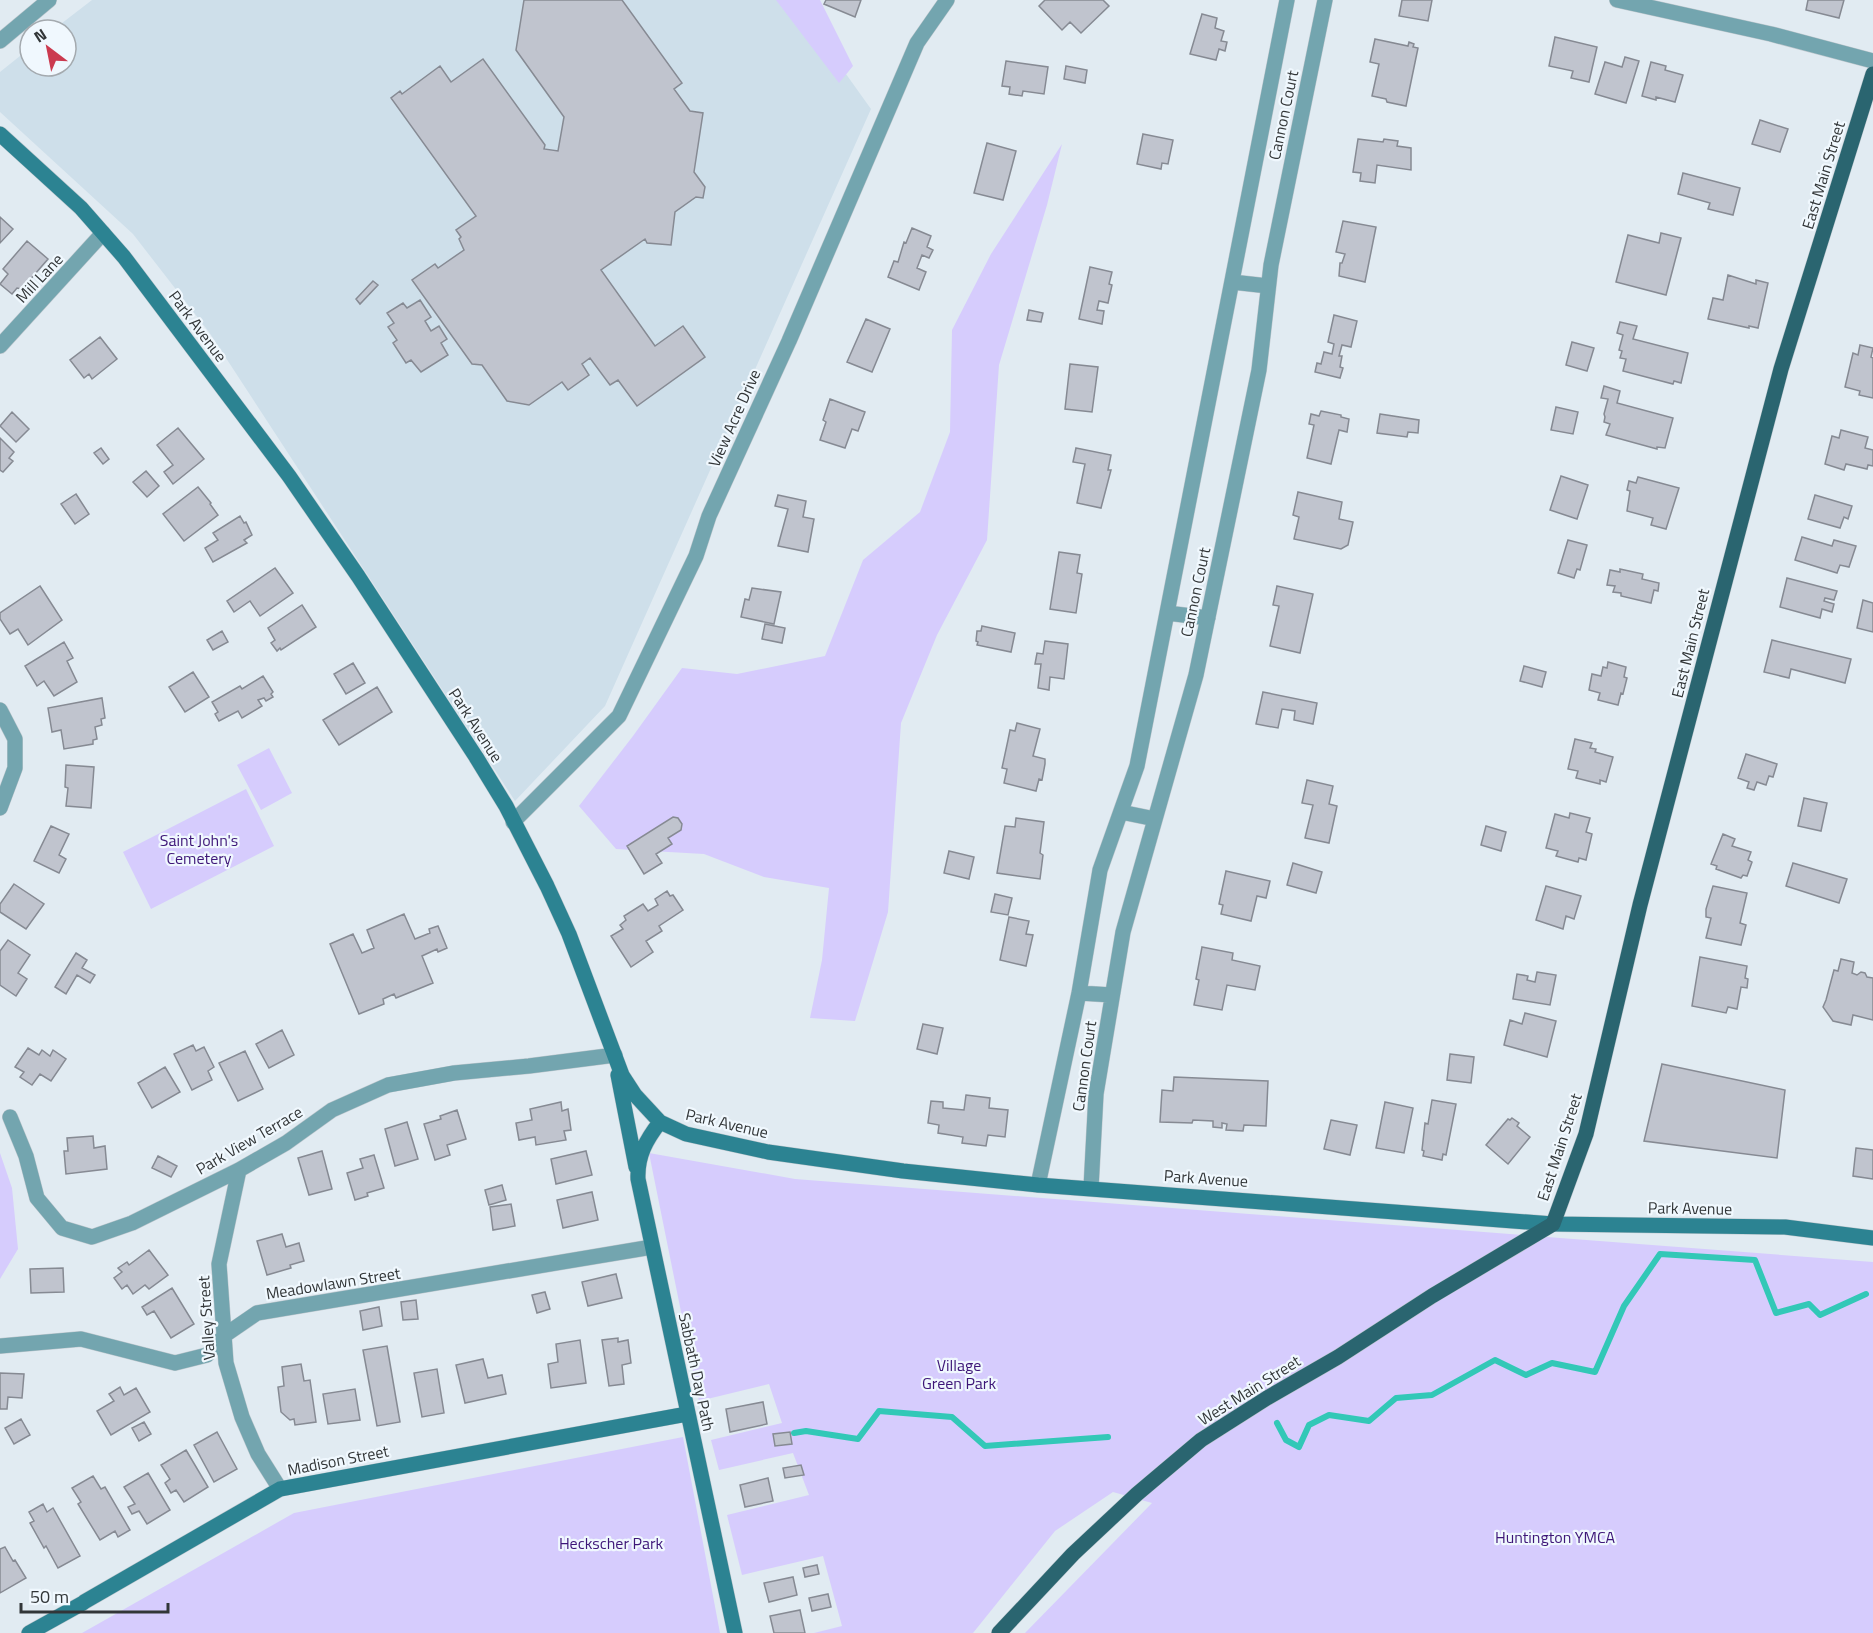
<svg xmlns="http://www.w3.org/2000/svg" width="1873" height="1633" font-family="'Titillium Web',sans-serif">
<rect width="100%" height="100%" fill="#e1ebf2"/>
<path fill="#cedfea" d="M92,0H793L871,109L605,706L515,801L209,332L133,234L0,112V72L30,48V66H66V30H53Z"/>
<path fill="#d6ccfd" d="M776,0H820L853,66L839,83Z
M1062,144L1047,205L999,365L987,540L937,635L901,723L888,912L855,1021L810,1018L822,960L829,888L764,877L704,854L616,849L579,806L633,736L682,668L737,674L825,656L863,560L920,512L950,432L952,330L991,254Z
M269,748L292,793L261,810L237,765Z
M246,789L274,846L151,909L123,852Z
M0,1153L12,1188L18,1249L0,1279Z
M649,1153L795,1179L1873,1262V1633H1025L1152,1503L1113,1492L1055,1531L973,1633H814L842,1626L823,1556L742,1575L727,1515L809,1495L793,1453L719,1470L711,1440L782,1423L769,1384L699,1401Z
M683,1437L720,1633H82L294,1513Z"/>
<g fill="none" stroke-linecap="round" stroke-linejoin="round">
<path stroke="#32c8b7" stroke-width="6" d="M1277,1423L1286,1440L1299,1447L1309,1425L1329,1415L1369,1421L1396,1398L1432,1395L1495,1360L1526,1375L1552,1363L1595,1372L1624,1306L1660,1254L1755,1260L1776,1313L1809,1304L1820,1315L1866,1294
M794,1433L806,1431L858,1439L879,1411L952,1417L985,1446L1108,1437"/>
</g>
<path fill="#c0c4ce" stroke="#868a93" stroke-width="1.5" d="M524,0H622L682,83L674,89L690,111L703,113L694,172L705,187L703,198L696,197L675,212L671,245L647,243L645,239L601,270L655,346L683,326L705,357L637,406L618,380L610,385L590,358L582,364L589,375L568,390L562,382L529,405L507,401L482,365L472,364L412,280L435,264L438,268L464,250L459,239L461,237L456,230L476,216L391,98L400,91L402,94L440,66L451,82L483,59L545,145L544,149L558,151L564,117L516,50Z
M826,0H861L855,17L824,4Z
M1045,0H1103L1109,6L1081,33L1070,22L1062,30L1039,6Z
M1402,0H1432L1428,21L1399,16Z
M1808,0H1844L1839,18L1806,10Z
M1202,14L1217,18L1215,28L1224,31L1221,41L1227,42L1225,51L1219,49L1216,60L1190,54Z
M1555,37L1597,47L1589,82L1571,78L1573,71L1549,66Z
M1375,39L1408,46L1409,42L1414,44L1413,47L1418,48L1406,106L1387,102L1386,99L1372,96L1379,64L1370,62Z
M1625,57L1639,61L1626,103L1595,94L1605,62L1622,67Z
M1006,61L1048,67L1044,94L1023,91L1022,96L1009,94L1010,87L1002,86Z
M1651,62L1666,66L1665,70L1683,75L1675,102L1656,97V100L1642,96Z
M1066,66L1087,70L1085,83L1064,79Z
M1760,120L1788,129L1780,152L1752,144Z
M1143,134L1173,140L1168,164L1162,163L1161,169L1137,164Z
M1358,139L1383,142L1384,139L1398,141L1397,146L1411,148V170L1377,165L1375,183L1360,181L1361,173L1353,172Z
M987,143L1016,151L1003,200L974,193Z
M1683,173L1740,188L1733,215L1708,209L1710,203L1678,194Z
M0,217L13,229L0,243Z
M1343,221L1376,227L1365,282L1339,276L1340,263H1342L1345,254L1336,252Z
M912,228L931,236L927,247L933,250L929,258L922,255L917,268L926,272L919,290L888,277L894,261L898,262L904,242L906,243Z
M1661,233L1681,238L1666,295L1616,282L1628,235L1659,243Z
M27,241L48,259L22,289L17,288L12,294L0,284L8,274L3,269Z
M1090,267L1112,272L1109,284L1112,285L1108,303L1099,301L1097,310L1104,311L1102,324L1079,319Z
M1728,275L1756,284V280L1768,283L1758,328L1749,326V328L1708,319L1713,298L1723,300Z
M373,281L378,285L360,304L356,299Z
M420,300L431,317L425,321L431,331L439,326L447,339L441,343L448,355L421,372L411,360L406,363L393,343L397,340L388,327L394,323L387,313L403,303L407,308Z
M1029,310L1043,313L1041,322L1027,320Z
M1334,315L1357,321L1351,347L1342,345L1339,356H1342L1340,367L1343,368L1340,378L1315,372L1317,363L1321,364L1324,352L1332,354L1334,344L1328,342Z
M866,319L890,329L872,372L847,362Z
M1620,322L1637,326L1633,339L1688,353L1681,383L1674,381L1673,384L1623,371L1626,359L1620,358L1622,351L1619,350L1623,335L1617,333Z
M100,337L117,359L92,379L89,374L84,378L70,360Z
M1572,342L1594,348L1587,371L1566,365Z
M1860,345L1873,348L1871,357L1873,358V398L1859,395L1860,391L1845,387L1853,353L1858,355Z
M1070,364L1098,367L1092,412L1065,409Z
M1604,386L1620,391L1617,403L1673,418L1665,448L1657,447V449L1606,435L1610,424L1604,422L1605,417L1604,414L1608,399L1601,398Z
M830,399L865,412L858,431L852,429L845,448L820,440L826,422L823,420Z
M1556,407L1578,412L1573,434L1551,430Z
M1321,411L1341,415V417L1349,419L1347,432L1339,430L1331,464L1307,458L1314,425L1309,424L1311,414L1319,416Z
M12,412L29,429L16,442L0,426Z
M1380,414L1419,420L1418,433L1408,432L1407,437L1377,433Z
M178,428L204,459L173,484L164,472L173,465L157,445Z
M1841,430L1868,437L1865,448L1873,450V466L1868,465L1867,469L1846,464L1844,470L1825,464L1832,436L1839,438Z
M0,438L14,452L9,458L13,461L3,472L0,470Z
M101,448L109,459L103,464L94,453Z
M1076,448L1111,455L1108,470H1111L1101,508L1077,503L1085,464L1073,462Z
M146,471L159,486L147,497L133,482Z
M1561,476L1588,485L1577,519L1550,510Z
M1638,477L1679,488L1666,529L1651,525L1653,518L1627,511L1630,491L1627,490L1629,481L1636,483Z
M198,487L211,503L210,504L218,515L184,541L163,514Z
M1298,492L1342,502L1339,519L1353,522L1348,545L1341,549L1294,539L1299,517L1293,515Z
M76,494L89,514L75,524L61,504Z
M778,495L806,501L803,517L814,519L808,552L778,546L788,509L775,506Z
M1815,495L1852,506L1848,519L1844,517L1840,528L1808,519Z
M240,516L244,523L246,522L252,535L244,540L247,543L213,562L205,548L218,540L213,533Z
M1802,537L1832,546L1834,540L1856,546L1849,567L1840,565L1837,573L1795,560Z
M1568,540L1587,545L1580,570L1577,569L1574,578L1558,573Z
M1059,552L1080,555L1077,573L1082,574L1076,613L1050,609Z
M275,568L293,593L260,616L250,601L234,612L227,601Z
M1620,569L1643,574L1642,579L1659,583L1658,591L1654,590L1651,603L1621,596V593L1613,592L1615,586L1607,585L1610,570L1620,572Z
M1787,578L1837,591L1834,600L1825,598L1824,601L1834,604L1832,612L1822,609L1820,618L1780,607Z
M40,586L62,620L28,645L18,629L10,634L0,619V613Z
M1277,586L1313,594L1300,653L1270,646L1279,606L1273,605Z
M752,588L781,592L774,624L741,617L745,599L749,600Z
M1863,600L1873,603V632L1857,628Z
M302,605L316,627L281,650L280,648L277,651L271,643L275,640L268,628Z
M765,624L785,628L782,643L762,639Z
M982,626L1015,633L1011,652L977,645L978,642L976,641L977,631H981Z
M222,631L228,642L213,650L207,640Z
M1772,640L1851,659L1845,683L1791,669L1789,678L1764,672Z
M1045,641L1068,644L1064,679L1050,677L1049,690L1038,688L1041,664H1035L1037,653L1043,654Z
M64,642L73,658L67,661L77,682L54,696L44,681L37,686L25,666Z
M1608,662L1626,667L1624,677L1627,678L1623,694L1621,693L1618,705L1598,700L1600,693L1589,690L1592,674L1601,676L1603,667L1607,668Z
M353,663L365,683L346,694L334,674Z
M1524,666L1546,672L1542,687L1520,681Z
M193,672L209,697L185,712L169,687Z
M263,676L273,692L271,694L273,697L266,701L264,698L258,700L262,706L242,718L238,711L219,721L215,714L218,712L212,702L240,686L242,689Z
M377,687L392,712L339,745L323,720Z
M1263,692L1317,703L1313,724L1294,720L1295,711L1282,709L1278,728L1256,724Z
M102,698L105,718L101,719L102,725L95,727L97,739L93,740V744L64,749L61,730L52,732L48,708Z
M1017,723L1040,729L1033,756L1045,759V764L1042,780L1039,779L1036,791L1004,783L1007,769L1002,768L1008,740L1010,730L1015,731Z
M1575,739L1592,743L1590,748L1596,749L1595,752L1613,757L1606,782L1600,780V784L1576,778L1578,771L1568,769Z
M1746,754L1777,764L1773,777L1769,776L1766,785L1757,782L1754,790L1747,788L1749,782L1738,778Z
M66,765L94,767L91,808L66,806L68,788L65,787Z
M1307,780L1333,786L1329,804L1337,806L1329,843L1305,838L1313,805L1302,803Z
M1804,798L1827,803L1821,831L1798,826Z
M1570,813L1590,818L1586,832L1592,834L1586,860L1579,858L1578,862L1556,856L1558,851L1546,848L1555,814L1569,818Z
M673,817L678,818L682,824L681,830L668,838L672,844L656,854L662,863L644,874L627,846Z
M1016,818L1044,822L1040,853L1043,855L1040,879L997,873L1005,826L1015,827Z
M51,826L69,834L59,855L66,859L59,873L34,861Z
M1486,826L1506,832L1501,851L1481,845Z
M1723,834L1735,839L1732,846L1751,852L1748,860L1752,862L1747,876L1743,875L1741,878L1716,869L1717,866L1711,864Z
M949,851L974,857L969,879L944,873Z
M1293,863L1322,872L1316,893L1287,885Z
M1793,863L1847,879L1839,903L1786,886Z
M1226,871L1270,881L1266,898L1257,896L1251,921L1221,914L1223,905L1219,904Z
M14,884L44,904L26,929L0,912V904Z
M1546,886L1581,896L1574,919L1566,916L1563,929L1536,920Z
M1713,886L1747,893L1740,923L1746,925L1741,945L1706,938L1711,918L1706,917V909Z
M667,891L670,896L673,895L683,910L659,926L662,931L646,941L653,952L631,967L611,936L623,929L620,925L626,920L624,916L643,904L648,911L658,905L655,899Z
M995,894L1012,898L1008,915L991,912Z
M404,914L415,939L430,933L429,929L438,926L447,948L438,952L437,949L422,956L433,983L396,998L394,994L383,999L384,1004L359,1014L330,944L353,934L362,953L374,948L367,930Z
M1009,917L1029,921L1026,934L1033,935L1026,966L1000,960Z
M8,940L30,955L18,973L27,979L16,996L0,985V951Z
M1202,947L1233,953L1232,960L1260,966L1255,990L1227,985L1222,1010L1194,1005L1199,980L1196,979Z
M76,953L87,960L82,968L95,975L90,983L77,975L66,994L55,987Z
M1700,957L1747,966L1745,978L1748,979L1747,988L1741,987L1737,1009L1728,1007L1726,1013L1692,1006Z
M1841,959L1854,962L1852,973L1857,975L1861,972L1865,973L1867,977L1873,978V1020L1853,1015L1851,1025L1833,1021L1823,1007L1826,1000L1834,970L1838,971Z
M1537,972L1556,975L1550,1005L1513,999L1517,974L1528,976L1527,980L1535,982Z
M1525,1013L1556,1021L1547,1057L1504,1045L1510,1020L1522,1024Z
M923,1024L943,1028L937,1054L917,1049Z
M282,1030L294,1055L269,1068L256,1044Z
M193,1045L196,1051L204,1047L214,1067L208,1071L212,1080L192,1090L174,1054Z
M28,1048L39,1055L42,1050L50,1056L53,1050L66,1059L51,1081L40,1074L32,1085L20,1077L24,1072L15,1067Z
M245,1051L263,1089L238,1101L219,1063Z
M1450,1054L1474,1057L1471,1083L1447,1080Z
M1662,1064L1785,1090L1777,1158L1644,1141Z
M165,1067L180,1092L152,1108L138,1083Z
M1174,1077L1268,1081L1266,1126L1244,1125L1243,1131L1226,1130L1227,1124L1222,1123V1128L1213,1127V1121L1193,1120L1192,1123L1160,1122L1162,1090L1173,1091Z
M966,1095L990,1098L989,1108L1008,1110L1005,1137L988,1135L986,1146L962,1143L963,1137L938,1133L939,1125L928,1123L931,1101L943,1102V1108L964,1110Z
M1432,1100L1456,1104L1446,1155L1443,1154L1442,1160L1423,1156L1424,1151L1422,1150L1425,1123L1428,1124Z
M561,1102L562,1111L568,1109L571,1130L564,1131L566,1140L536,1145L535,1137L519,1140L516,1123L532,1120L530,1109Z
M1385,1102L1413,1108L1404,1153L1376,1148Z
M457,1110L466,1139L447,1145L450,1155L435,1160L424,1124L441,1119L440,1116Z
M1512,1118L1519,1123L1517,1126L1530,1137L1508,1164L1486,1145L1508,1119L1510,1120Z
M1331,1120L1357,1125L1350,1155L1324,1149Z
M407,1122L418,1159L395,1166L385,1129Z
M93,1136L94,1148L105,1146L107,1169L66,1174L64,1151H68L67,1138Z
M1856,1148L1873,1150V1179L1853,1176Z
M322,1151L332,1189L309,1195L298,1158Z
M586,1151L592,1175L556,1184L551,1159Z
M374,1155L384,1188L367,1193L368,1196L355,1200L347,1173L363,1168L360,1159Z
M158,1156L177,1166L171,1177L152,1168Z
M502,1185L506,1200L489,1205L485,1190Z
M592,1192L598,1220L563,1228L557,1200Z
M511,1204L515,1226L493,1230L490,1207Z
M282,1234L286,1247L299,1243L304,1261L290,1265L291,1268L267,1275L257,1241Z
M149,1250L168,1275L149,1289L145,1285L133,1294L127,1285L122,1289L114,1278L122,1272L118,1268L127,1262L129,1265Z
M63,1268L64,1292L31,1293L30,1269Z
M616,1274L622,1298L588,1306L582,1282Z
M172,1288L194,1324L171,1338L154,1311L147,1315L142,1307Z
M545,1292L550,1309L537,1313L532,1295Z
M416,1300L418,1319L403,1320L401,1302Z
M379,1307L382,1326L363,1330L360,1311Z
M618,1338V1342L628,1340L631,1363L622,1365L624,1384L609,1386L602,1340Z
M580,1340L586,1383L551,1388L548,1364L558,1362L556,1344Z
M387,1346L400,1422L377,1426L363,1350Z
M483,1359L488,1378L502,1375L506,1394L465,1403L456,1365Z
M301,1364L304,1381L310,1380L316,1422L295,1425L294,1419L290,1420L281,1412L278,1387L284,1386L282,1367Z
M437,1369L444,1413L422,1417L414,1373Z
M0,1373L24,1374L22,1398L8,1397L7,1409H0Z
M120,1387L124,1395L136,1388L150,1412L111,1435L97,1411L114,1401L109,1394Z
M355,1389L360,1420L328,1424L323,1394Z
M763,1402L767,1424L730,1432L726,1409Z
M21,1419L30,1435L14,1444L5,1428Z
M144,1422L151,1434L139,1441L132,1428Z
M217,1432L237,1469L214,1482L194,1445Z
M790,1432L792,1444L775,1446L773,1434Z
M186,1450L208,1487L184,1502L176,1490L171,1493L165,1483L170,1479L161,1465Z
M801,1465L804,1475L785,1478L783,1468Z
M148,1473L170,1510L147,1524L139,1511L132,1514L128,1507L135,1504L124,1487Z
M93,1476L101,1489L105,1487L130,1530L118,1537L115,1531L100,1540L78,1504L81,1502L72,1488Z
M768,1478L773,1501L745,1507L740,1485Z
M43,1504L47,1512L53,1508L80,1556L58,1568L46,1546L44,1548L30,1523L34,1521L29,1512Z
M5,1547L13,1561L15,1560L26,1578L0,1593V1549Z
M817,1565L819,1574L805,1577L803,1568Z
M793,1577L797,1595L769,1602L764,1583Z
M828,1594L831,1607L812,1611L809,1598Z
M800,1610L805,1633H774L770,1616Z"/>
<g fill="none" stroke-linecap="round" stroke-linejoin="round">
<g stroke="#bec7cd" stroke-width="16">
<path id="street" d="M1617,0L1771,34L1873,61
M0,41L49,0
M1232,282L1268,286
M0,346L103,233
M1167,613L1208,618
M0,710L15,739V768L0,808
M1121,812L1155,819
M513,822L619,716L696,556L709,516L789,341L917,43L947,0
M1079,993L1112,995
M10,1117L26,1156L37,1198L62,1228L92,1237L132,1223L239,1170L286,1143L332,1110L388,1085L454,1073L529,1066L615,1055
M239,1170L219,1264L226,1363L242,1417L258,1454L280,1489
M1038,1185L1079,993L1100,870L1137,766L1287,0
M1091,1188L1096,1094L1123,932L1196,675L1259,370L1271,265L1325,0
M0,1346L81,1339L175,1363L207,1355L225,1335L257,1313L652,1247"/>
</g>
<g stroke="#bec7cd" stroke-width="16">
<path id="secondary" d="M0,134L81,208L124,257L289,476L358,576L476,757L506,806L547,886L569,934L622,1075L635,1095L660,1122L686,1134L768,1152L903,1171L1038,1185L1553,1224L1785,1227L1873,1238
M618,1075L636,1167
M660,1122C646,1140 637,1156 638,1179L735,1633
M84,1602L280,1489L687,1414
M29,1633L83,1603"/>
</g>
<g stroke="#bec7cd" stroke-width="16">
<path id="primary" d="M999,1633L1073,1554L1137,1494L1201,1440L1267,1398L1338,1357L1432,1296L1553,1224L1586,1134L1640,905L1781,369L1873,74"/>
</g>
<use href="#street" stroke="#73a5af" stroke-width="15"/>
<use href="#secondary" stroke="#2c8392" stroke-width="15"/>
<use href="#primary" stroke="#2a6570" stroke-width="15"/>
</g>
<g text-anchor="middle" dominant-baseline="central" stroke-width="4.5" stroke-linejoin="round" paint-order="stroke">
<g font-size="16" fill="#323638" stroke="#f0f8fe">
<text transform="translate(1283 115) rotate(-78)">Cannon Court</text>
<text transform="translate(1823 175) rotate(-73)">East Main Street</text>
<text transform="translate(39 278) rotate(-47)">Mill Lane</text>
<text transform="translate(198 326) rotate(53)">Park Avenue</text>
<text transform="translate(734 418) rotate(-66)">View Acre Drive</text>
<text transform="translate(1195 592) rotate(-78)">Cannon Court</text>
<text transform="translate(1690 643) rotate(-76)">East Main Street</text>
<text transform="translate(476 725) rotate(57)">Park Avenue</text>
<text transform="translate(1084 1066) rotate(-82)">Cannon Court</text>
<text transform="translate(727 1123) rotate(13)">Park Avenue</text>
<text transform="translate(249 1140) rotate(-30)">Park View Terrace</text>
<text transform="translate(1559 1147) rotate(-72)">East Main Street</text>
<text transform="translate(1206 1178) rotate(4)">Park Avenue</text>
<text transform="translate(1690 1208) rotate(1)">Park Avenue</text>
<text transform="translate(333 1283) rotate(-9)">Meadowlawn Street</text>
<text transform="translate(206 1318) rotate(-94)">Valley Street</text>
<text transform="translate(697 1372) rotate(78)">Sabbath Day Path</text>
<text transform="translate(1249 1390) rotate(-32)">West Main Street</text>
<text transform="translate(338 1460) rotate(-11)">Madison Street</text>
</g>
<g font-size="16" fill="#3d1678" stroke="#f0f8fe">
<text x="199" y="840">Saint John's<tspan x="199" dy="18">Cemetery</tspan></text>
<text x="959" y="1365">Village<tspan x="959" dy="18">Green Park</tspan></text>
<text x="1555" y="1537">Huntington YMCA</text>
<text x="611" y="1543">Heckscher Park</text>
</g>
</g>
<g transform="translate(48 48) rotate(328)"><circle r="28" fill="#f0f8fe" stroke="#a4aaaf" stroke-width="1.5"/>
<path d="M0-4.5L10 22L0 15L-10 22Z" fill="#cb3a4f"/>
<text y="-9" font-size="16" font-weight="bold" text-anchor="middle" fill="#323638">N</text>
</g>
<path d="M21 1603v9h147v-9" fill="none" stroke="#323638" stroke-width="3"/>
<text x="30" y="1603" font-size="18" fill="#323638" stroke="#f0f8fe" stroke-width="4.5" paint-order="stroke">50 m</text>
</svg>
